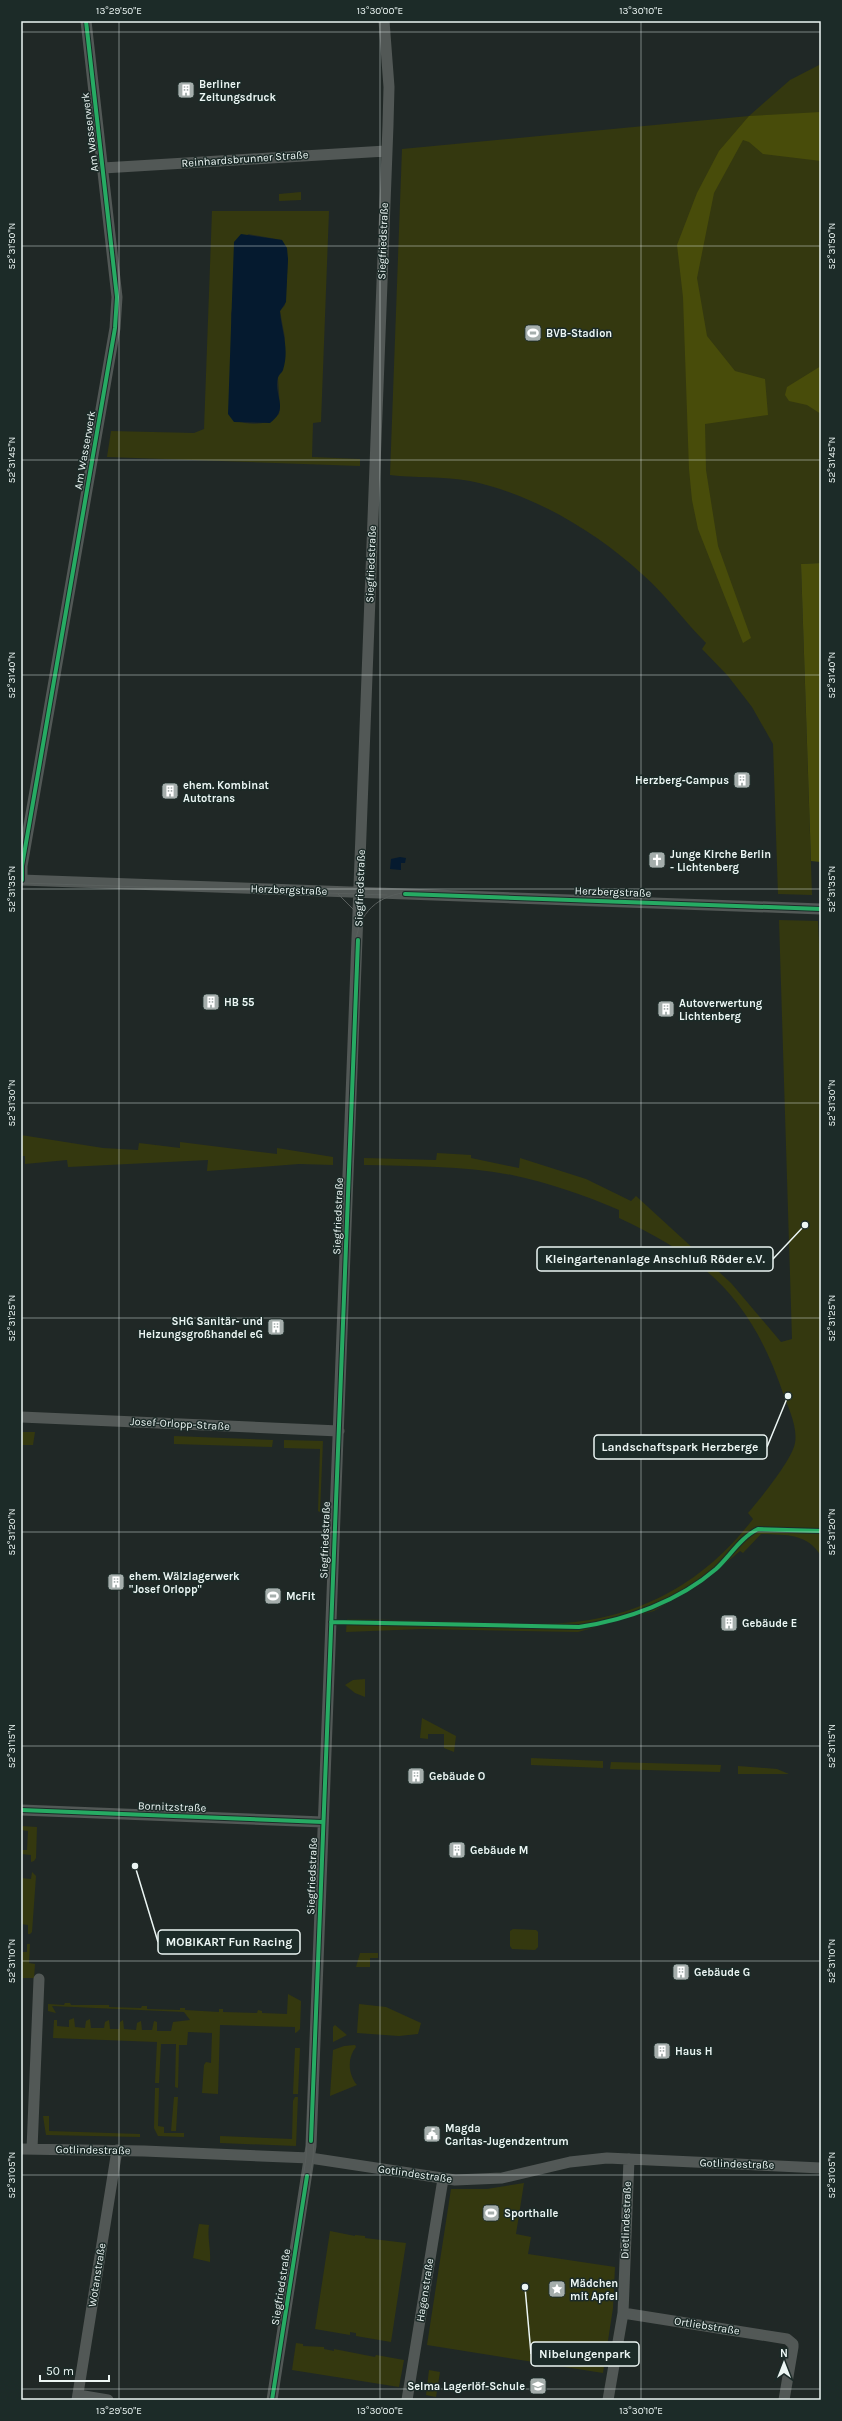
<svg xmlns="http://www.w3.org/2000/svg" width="842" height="2421" font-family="Karla,sans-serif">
<rect width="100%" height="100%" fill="#202826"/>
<path fill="#34380f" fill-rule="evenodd" d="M821,64V563L801,564L812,895L778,894L773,744L752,707L728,676L702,649L706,643C684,621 666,595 642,574C595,531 533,494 470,481C444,476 414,478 390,475L402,149L749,116L790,80Z
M301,192V200L279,201V194Z
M212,211H329L321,422L313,423L312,457L360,459V466L107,457L111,431L194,433L204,429ZM248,234L282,240L288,259L285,305L280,311L285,338L281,372L278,378L280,409L279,414C268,426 251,425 236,421L231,314Z
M779,920L818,921L821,987V1556C807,1533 786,1535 761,1534L743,1553L740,1551L701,1584L654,1611L578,1632L422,1629L346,1632L347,1619C394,1620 440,1621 487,1622C516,1623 546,1625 575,1622C648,1614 709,1577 753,1519L748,1513C760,1499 792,1460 795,1443C798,1427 788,1407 783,1393C751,1299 707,1259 619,1218V1210C584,1195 550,1183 512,1175C464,1166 413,1166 364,1165V1158L436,1160L437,1153L471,1155V1158L519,1168L520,1158L586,1179L631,1201L636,1196L731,1283L781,1342L792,1339Z
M21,1135L103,1148L138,1150L139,1143L180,1148V1142L277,1154V1148L333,1157V1165L299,1164L207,1171L208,1160L68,1167L67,1160L25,1164V1156H21Z
M21,1432H35L33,1445H21Z
M174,1436L273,1440L272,1447L174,1444Z
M284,1440L323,1441L320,1512L318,1511L320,1449L284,1448Z
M365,1679V1697L355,1693L345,1685L353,1680Z
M422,1718L456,1736L454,1752L444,1748V1734H428V1739L420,1738Z
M531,1758L603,1761V1768L531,1765Z
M611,1762L721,1765L720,1772L610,1769Z
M738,1766L777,1769L789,1774H738Z
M21,1826L37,1827L36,1858L34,1861L31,1862V1855L21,1854V1850H27L28,1831L21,1830Z
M32,1872L36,1876L32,1932L30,1934H28V1925L21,1924V1878L31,1879Z
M513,1929L536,1930L538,1932V1947L535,1950L512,1949L510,1946V1931Z
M27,1944H30L29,1963L35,1964L34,1978H21V1952H27Z
M360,1953H378V1958H370V1967H356Z
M288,1994L301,2001L300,2029L297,2032L295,2033V2027L220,2025L218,2094L202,2093L204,2065L206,2062L211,2063L212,2033L188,2032L187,2045H179L178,2088L175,2087L176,2044H161L159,2083H155L157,2042L53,2038L54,2020H57V2026L69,2027V2020L74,2018L75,2027L85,2028L86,2021L90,2019L91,2028H104L105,2022L109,2020L110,2029H119L120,2022L123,2020L124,2029L136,2030L137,2023L141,2021L142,2030H152L154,2021L157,2022V2031H171L173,2022L190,2020L184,2012L52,2006L56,2013L48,2011V2004L64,2005L65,2003H70L71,2005H109V2007L141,2008L142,2006H147V2009L180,2010V2008H185V2010L219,2012V2009H223V2012L257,2013L258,2010L262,2011V2013L287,2014Z
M359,2004L386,2007L421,2023L418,2034L399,2036L357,2033Z
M335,2025L347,2035L333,2042V2027Z
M355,2045L356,2047C347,2058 348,2074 357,2085L330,2096L333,2050L344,2046Z
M295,2048H300L298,2094H293Z
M155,2088H159L158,2126L164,2127V2133H184V2137L158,2136L154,2128Z
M174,2097H178L176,2131H171Z
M295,2097H298L296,2146L220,2143V2136L292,2139L293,2101Z
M43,2116H49V2131L140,2134V2137L46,2135Z
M524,2183L516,2234L531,2237L528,2254L615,2267L613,2308L603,2373L427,2345L451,2189H487Z
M199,2224L209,2225C207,2238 211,2248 210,2262L193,2258Z
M330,2231L355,2236V2235L365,2236V2238L406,2243L391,2342L356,2336V2333L350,2332V2335L315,2329Z
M296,2343L303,2344V2346L324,2347V2349L334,2351V2349L375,2357L376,2355L404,2360L399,2387L292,2370Z
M429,2370L440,2372L436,2397L426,2395Z"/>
<path fill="#484c0a" d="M821,112V161L763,154L749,142L743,140L714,193L697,278L707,336L735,371L765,379L768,415L705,424L706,470L718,546L751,638L743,643L698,529L692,500L689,469L683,297L677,245L697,193L719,151L749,116Z
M821,366V414L807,405L789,401L785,395L787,387Z
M821,563V862L811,861L801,564Z"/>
<path fill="#051a2f" d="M241,234L282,240L287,248L288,259L286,302L280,311C281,330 290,348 283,370C282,373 279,374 278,377C273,396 290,408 270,423L234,422L228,414L234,242Z
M400,857L406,858L405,863H401V870L390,869L391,859Z"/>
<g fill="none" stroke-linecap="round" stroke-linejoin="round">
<path stroke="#525856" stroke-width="11" d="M103,168L386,151
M21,880L821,909
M22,880V866L115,328L117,297L86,21
M21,1417L339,1431
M21,1810L323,1822
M21,2149L144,2151L310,2158L455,2180L502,2178L570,2162L607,2158L821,2168
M32,2149L39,1979
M623,2313L787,2339L793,2344V2347L784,2400
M78,2395L108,2400
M77,2400L117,2150
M272,2400L311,2146L388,125L389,87L384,21
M407,2400L443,2179
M608,2400L623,2313L629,2159"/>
<path stroke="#595f5d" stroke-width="1" d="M21,883L387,895
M338,894L354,910L359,926
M407,896L821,910
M307,2193L313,2158L320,2015
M269,2400L306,2158L330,1639L356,940C360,908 384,892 415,892"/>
<g stroke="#1c2b28" stroke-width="6">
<path id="cycleway" d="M22,880V866L115,328L117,297L86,21
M405,894L821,909
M331,1622L579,1627C627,1620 679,1601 716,1569C730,1556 741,1537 758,1529L821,1531
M21,1810L323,1822
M311,2141L358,940
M272,2400L307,2176"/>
</g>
<use href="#cycleway" stroke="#26ab63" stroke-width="4"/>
</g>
<path fill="none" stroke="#ecf6f4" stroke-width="1" stroke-opacity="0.45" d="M119,21V2400M380,21V2400M641,21V2400M21,32H821M21,246H821M21,460H821M21,675H821M21,889H821M21,1103H821M21,1318H821M21,1532H821M21,1746H821M21,1961H821M21,2175H821M21,2389H821"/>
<defs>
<g id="building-square" transform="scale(0.9)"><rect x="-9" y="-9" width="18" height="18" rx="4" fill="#a5aeac" stroke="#1c2b28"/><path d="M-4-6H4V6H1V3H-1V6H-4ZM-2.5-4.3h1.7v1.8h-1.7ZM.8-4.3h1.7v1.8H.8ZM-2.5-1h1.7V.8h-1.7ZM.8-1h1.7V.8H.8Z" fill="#fff"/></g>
<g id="stadium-square" transform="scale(0.9)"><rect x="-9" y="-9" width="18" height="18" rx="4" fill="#a5aeac" stroke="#1c2b28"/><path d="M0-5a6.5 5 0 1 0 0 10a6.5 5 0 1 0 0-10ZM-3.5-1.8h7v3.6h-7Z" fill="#fff"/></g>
<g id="church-square" transform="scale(0.9)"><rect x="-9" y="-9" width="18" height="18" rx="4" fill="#a5aeac" stroke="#1c2b28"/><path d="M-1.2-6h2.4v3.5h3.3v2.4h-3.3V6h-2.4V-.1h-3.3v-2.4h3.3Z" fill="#fff"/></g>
<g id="civic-square" transform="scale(0.9)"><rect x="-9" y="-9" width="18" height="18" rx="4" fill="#a5aeac" stroke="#1c2b28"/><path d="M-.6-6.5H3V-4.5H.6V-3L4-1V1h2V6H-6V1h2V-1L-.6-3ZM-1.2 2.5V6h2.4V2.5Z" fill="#fff"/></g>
<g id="sight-square" transform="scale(0.9)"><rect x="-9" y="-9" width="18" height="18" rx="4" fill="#a5aeac" stroke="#1c2b28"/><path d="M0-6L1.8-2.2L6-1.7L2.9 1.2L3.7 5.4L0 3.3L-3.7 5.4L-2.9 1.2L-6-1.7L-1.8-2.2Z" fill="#fff"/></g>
<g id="school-square" transform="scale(0.9)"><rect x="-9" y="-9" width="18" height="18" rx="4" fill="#a5aeac" stroke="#1c2b28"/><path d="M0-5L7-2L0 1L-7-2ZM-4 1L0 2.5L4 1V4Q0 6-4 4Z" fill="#fff"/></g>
</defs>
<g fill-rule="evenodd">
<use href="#building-square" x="186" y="90"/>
<use href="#stadium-square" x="533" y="333"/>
<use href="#building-square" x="742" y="780"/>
<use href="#building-square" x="170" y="791"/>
<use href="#church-square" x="657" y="860"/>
<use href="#building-square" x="211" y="1002"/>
<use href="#building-square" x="666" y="1009"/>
<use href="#building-square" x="276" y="1327"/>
<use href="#building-square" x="116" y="1582"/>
<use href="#stadium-square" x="273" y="1596"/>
<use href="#building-square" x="729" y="1623"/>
<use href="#building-square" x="416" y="1776"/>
<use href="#building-square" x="457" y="1850"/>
<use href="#building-square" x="681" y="1972"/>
<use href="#building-square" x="662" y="2051"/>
<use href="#civic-square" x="432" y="2134"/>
<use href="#stadium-square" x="491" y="2213"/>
<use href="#sight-square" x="557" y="2289"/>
<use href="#school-square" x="538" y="2386"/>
</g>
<g text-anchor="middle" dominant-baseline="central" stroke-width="3" stroke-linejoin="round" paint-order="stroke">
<g font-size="11" font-weight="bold" fill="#ecf6f4" stroke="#1c2b28" text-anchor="start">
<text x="199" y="84">Berliner<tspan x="199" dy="13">Zeitungsdruck</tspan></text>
<text x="546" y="333">BVB-Stadion</text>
<text x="729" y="780" text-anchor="end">Herzberg-Campus</text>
<text x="183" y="785">ehem. Kombinat<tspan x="183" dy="13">Autotrans</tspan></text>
<text x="670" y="854">Junge Kirche Berlin<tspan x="670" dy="13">- Lichtenberg</tspan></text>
<text x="224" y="1002">HB 55</text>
<text x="679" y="1003">Autoverwertung<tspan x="679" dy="13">Lichtenberg</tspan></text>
<text x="263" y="1321" text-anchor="end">SHG Sanitär- und<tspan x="263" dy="13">Heizungsgroßhandel eG</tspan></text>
<text x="129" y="1576">ehem. Wälzlagerwerk<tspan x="129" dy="13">"Josef Orlopp"</tspan></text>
<text x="286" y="1596">McFit</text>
<text x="742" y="1623">Gebäude E</text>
<text x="429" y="1776">Gebäude O</text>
<text x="470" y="1850">Gebäude M</text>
<text x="694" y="1972">Gebäude G</text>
<text x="675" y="2051">Haus H</text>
<text x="445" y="2128">Magda<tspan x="445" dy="13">Caritas-Jugendzentrum</tspan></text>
<text x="504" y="2213">Sporthalle</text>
<text x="570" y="2283">Mädchen<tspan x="570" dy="13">mit Apfel</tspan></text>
<text x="525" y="2386" text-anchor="end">Selma Lagerlöf-Schule</text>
</g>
<g font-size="11" fill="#ecf6f4" stroke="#1c2b28">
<text transform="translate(90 132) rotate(-97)">Am Wasserwerk</text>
<text transform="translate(245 159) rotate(-4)">Reinhardsbrunner Straße</text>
<text transform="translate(383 241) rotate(-88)">Siegfriedstraße</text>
<text transform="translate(85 450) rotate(-80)">Am Wasserwerk</text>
<text transform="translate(371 564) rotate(-88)">Siegfriedstraße</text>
<text transform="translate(360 888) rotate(-88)">Siegfriedstraße</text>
<text transform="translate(289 890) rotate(2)">Herzbergstraße</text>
<text transform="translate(613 892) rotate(2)">Herzbergstraße</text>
<text transform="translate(338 1216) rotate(-88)">Siegfriedstraße</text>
<text transform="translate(180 1424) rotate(3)">Josef-Orlopp-Straße</text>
<text transform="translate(325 1540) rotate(-88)">Siegfriedstraße</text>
<text transform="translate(172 1807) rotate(2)">Bornitzstraße</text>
<text transform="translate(312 1876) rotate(-88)">Siegfriedstraße</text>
<text transform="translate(93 2150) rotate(1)">Gotlindestraße</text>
<text transform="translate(737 2164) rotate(2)">Gotlindestraße</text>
<text transform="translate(415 2174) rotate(8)">Gotlindestraße</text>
<text transform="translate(626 2220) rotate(-88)">Dietlindestraße</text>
<text transform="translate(97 2275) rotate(-81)">Wotanstraße</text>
<text transform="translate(281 2287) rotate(-81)">Siegfriedstraße</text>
<text transform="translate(425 2290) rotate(-81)">Hagenstraße</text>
<text transform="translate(707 2326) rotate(9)">Ortliebstraße</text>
</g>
</g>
<path fill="none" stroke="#ecf6f4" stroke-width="1.5" d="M805 1225L773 1259M788 1396L767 1447M135 1866L158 1942M525 2287L531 2354"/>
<g fill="#ecf6f4" stroke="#1c2b28" stroke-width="1.5">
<circle cx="805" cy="1225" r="4"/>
<circle cx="788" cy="1396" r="4"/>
<circle cx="135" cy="1866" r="4"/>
<circle cx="525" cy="2287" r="4"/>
</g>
<g fill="#1c2b28" stroke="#ecf6f4" stroke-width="1.5">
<rect x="537" y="1247" width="236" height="24" rx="4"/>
<rect x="594" y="1435" width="173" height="24" rx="4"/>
<rect x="158" y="1930" width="142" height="24" rx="4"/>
<rect x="531" y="2342" width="108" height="24" rx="4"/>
</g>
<g font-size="12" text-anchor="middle" font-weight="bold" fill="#ecf6f4">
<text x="655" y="1263">Kleingartenanlage Anschluß Röder e.V.</text>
<text x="680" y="1451">Landschaftspark Herzberge</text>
<text x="229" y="1946">MOBIKART Fun Racing</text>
<text x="585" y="2358">Nibelungenpark</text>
</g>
<rect width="842" height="2421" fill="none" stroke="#1c2b28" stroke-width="44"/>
<g transform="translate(784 2363)" stroke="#1c2b28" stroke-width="3" paint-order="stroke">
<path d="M0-3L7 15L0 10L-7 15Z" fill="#ecf6f4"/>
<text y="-6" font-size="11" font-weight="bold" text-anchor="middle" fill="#ecf6f4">N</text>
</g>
<path d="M40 2375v6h69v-6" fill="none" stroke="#ecf6f4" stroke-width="2"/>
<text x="46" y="2375" font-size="12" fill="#ecf6f4" stroke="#1c2b28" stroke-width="3" paint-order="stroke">50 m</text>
<rect x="22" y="22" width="798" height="2377" fill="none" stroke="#ecf6f4" stroke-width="1.5"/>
<g font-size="10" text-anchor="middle" fill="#ecf6f4">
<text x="119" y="14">13°29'50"E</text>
<text x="380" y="14">13°30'00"E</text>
<text x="641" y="14">13°30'10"E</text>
<text transform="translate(11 246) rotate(-90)" y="4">52°31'50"N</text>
<text transform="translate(831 246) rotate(-90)" y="4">52°31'50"N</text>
<text transform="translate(11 460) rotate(-90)" y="4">52°31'45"N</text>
<text transform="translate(831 460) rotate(-90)" y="4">52°31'45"N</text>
<text transform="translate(11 675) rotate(-90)" y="4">52°31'40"N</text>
<text transform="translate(831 675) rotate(-90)" y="4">52°31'40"N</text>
<text transform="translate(11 889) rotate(-90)" y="4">52°31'35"N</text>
<text transform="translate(831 889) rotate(-90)" y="4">52°31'35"N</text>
<text transform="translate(11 1103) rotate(-90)" y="4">52°31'30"N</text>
<text transform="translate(831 1103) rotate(-90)" y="4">52°31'30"N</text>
<text transform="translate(11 1318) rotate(-90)" y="4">52°31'25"N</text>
<text transform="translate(831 1318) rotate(-90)" y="4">52°31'25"N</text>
<text transform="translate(11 1532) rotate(-90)" y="4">52°31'20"N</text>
<text transform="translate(831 1532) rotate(-90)" y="4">52°31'20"N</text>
<text transform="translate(11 1746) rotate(-90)" y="4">52°31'15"N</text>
<text transform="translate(831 1746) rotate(-90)" y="4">52°31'15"N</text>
<text transform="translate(11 1961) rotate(-90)" y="4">52°31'10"N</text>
<text transform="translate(831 1961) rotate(-90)" y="4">52°31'10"N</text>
<text transform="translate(11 2175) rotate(-90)" y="4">52°31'05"N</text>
<text transform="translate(831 2175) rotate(-90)" y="4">52°31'05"N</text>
<text x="119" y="2414">13°29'50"E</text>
<text x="380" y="2414">13°30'00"E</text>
<text x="641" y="2414">13°30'10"E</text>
</g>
</svg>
